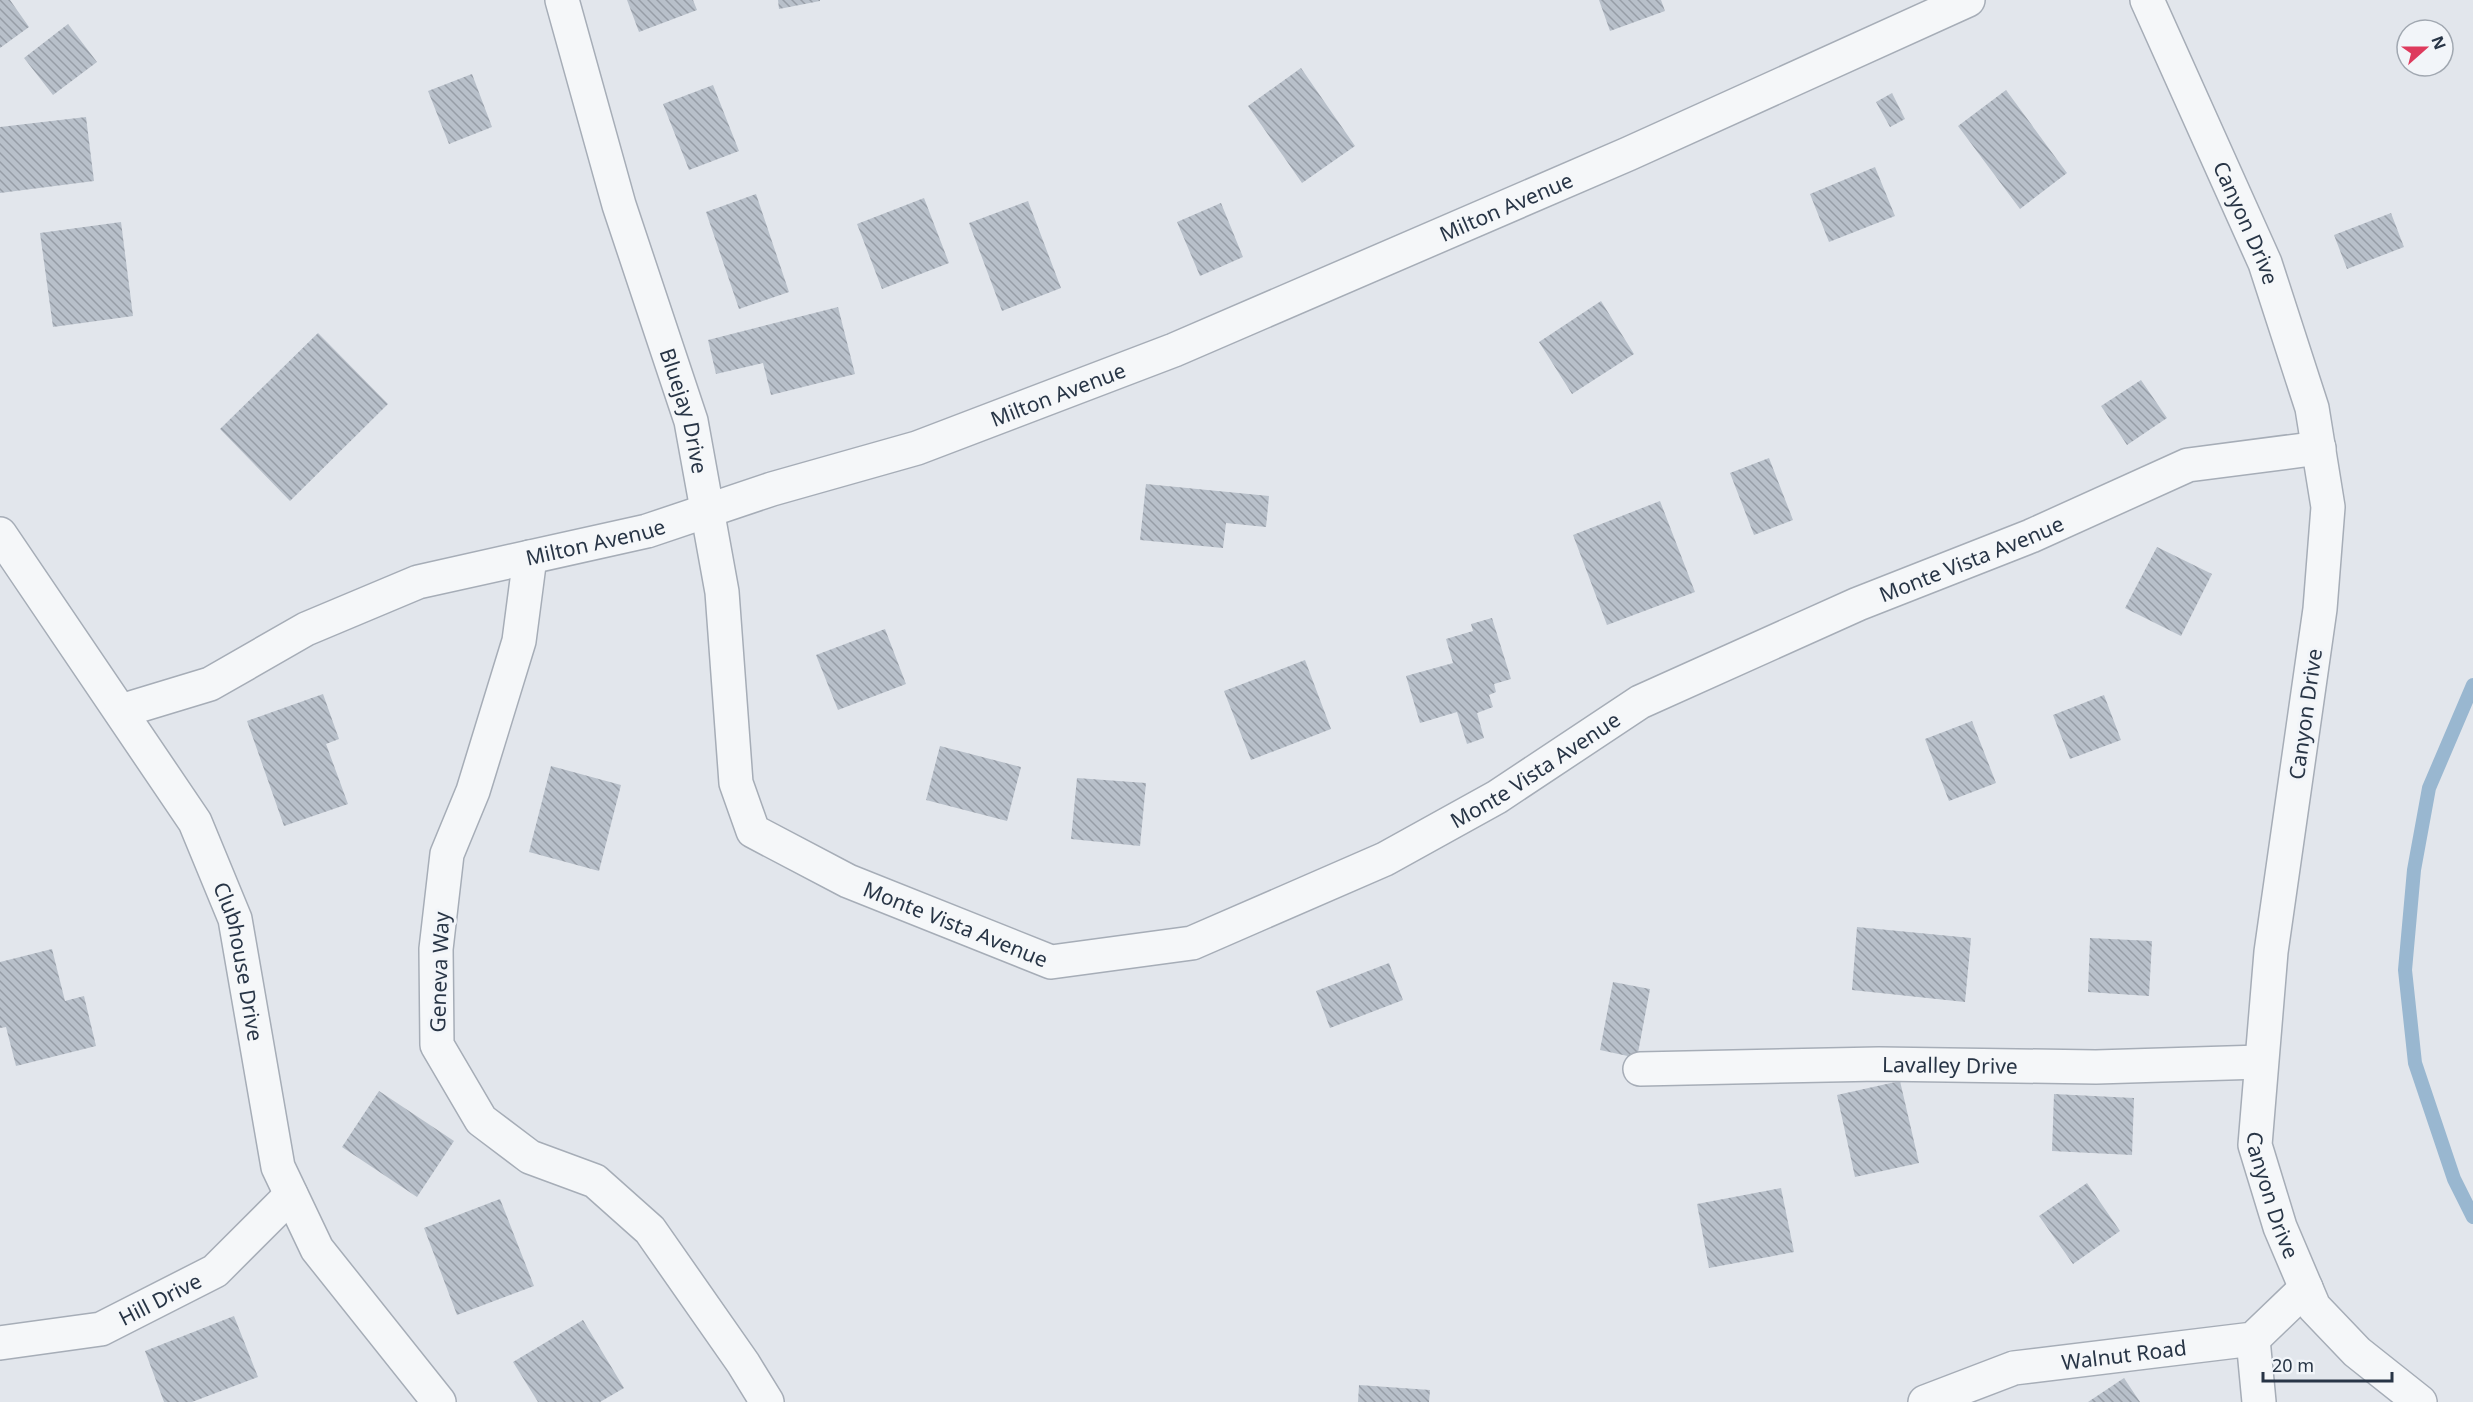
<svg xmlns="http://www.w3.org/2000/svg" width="2473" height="1402" font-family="'Noto Sans',sans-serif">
<defs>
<pattern id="building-back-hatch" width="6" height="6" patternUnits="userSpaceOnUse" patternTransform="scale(1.5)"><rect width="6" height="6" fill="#b8c0ca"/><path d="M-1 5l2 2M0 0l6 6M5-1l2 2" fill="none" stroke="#969da6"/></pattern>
</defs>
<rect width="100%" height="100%" fill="#e2e6ec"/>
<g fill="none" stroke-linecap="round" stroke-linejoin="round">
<path stroke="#99b7d0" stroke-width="14" d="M2473,685L2429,788L2414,870L2405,970L2415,1063L2454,1179L2473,1217"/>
</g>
<path fill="url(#building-back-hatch)" d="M0,0H10L29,27L0,48Z
M627,0H693L697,10L639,32Z
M778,0H820V1L779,9Z
M1599,0H1661L1665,11L1610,31Z
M68,24L97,62L53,95L24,58Z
M1301,68L1355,146L1302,183L1248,106Z
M472,74L492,127L449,144L428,91Z
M713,85L739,151L689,170L663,104Z
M2006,90L2067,173L2020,209L1958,126Z
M1892,93L1905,119L1890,127L1876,102Z
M86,117L94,181L0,193V127Z
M1875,167L1895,216L1829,242L1810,194Z
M756,194L789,292L739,309L706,212Z
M924,198L949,263L882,289L857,224Z
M1028,201L1061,288L1002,311L969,223Z
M1221,203L1243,257L1200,276L1177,222Z
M2391,213L2404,247L2347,269L2334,235Z
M121,222L133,316L53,327L40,233Z
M1601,301L1634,354L1572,394L1539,342Z
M838,307L855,374L771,395L763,363L716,374L708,340Z
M318,333L388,404L290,501L220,429Z
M2141,380L2167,418L2127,445L2101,406Z
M1769,458L1793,520L1754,535L1730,473Z
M1146,484L1269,496L1266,527L1226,523L1223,548L1140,540Z
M1660,501L1695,592L1607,625L1573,535Z
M2157,547L2212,574L2181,636L2125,608Z
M1492,618L1511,679L1494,684L1496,692L1489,695L1493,707L1477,713L1484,738L1467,744L1457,712L1420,723L1406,676L1453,663L1446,639L1473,631L1471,624Z
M885,629L906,684L838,710L816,655Z
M1305,660L1331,729L1251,760L1224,691Z
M323,694L339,739L326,744L348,804L284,826L247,721Z
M2104,695L2121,740L2070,759L2053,715Z
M1972,721L1996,783L1949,801L1925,739Z
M940,746L1021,767L1007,821L926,800Z
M551,766L621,785L599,871L529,852Z
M1077,778L1146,783L1140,846L1071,839Z
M1857,927L1971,938L1965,1002L1852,990Z
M2090,938L2152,941L2149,996L2088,992Z
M52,949L65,1001L84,996L96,1046L16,1066L6,1027L0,1028V962Z
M1389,963L1403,1000L1330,1028L1316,991Z
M1613,982L1650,989L1637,1058L1600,1050Z
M1900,1081L1919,1163L1855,1177L1837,1095Z
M379,1091L454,1141L417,1197L342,1147Z
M2054,1094L2134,1098L2132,1155L2052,1151Z
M2087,1183L2120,1231L2073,1264L2039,1216Z
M1781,1188L1794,1252L1709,1268L1697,1204Z
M500,1199L534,1286L457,1315L424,1228Z
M234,1316L258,1377L192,1402H164L145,1351Z
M583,1320L624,1388L600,1402H538L513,1362Z
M2124,1378L2140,1402H2088Z
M1359,1385L1430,1390L1429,1402H1358Z"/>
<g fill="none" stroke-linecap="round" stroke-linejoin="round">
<g stroke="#a6adb7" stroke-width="36">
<g id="street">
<path id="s1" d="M562,0L619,205L691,421L722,592L736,783L753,831L848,881L1051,962L1192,943L1385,859L1497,797L1640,702L1858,604L2031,536L2188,465L2319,448"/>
<path id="s2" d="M2147,0L2265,263L2312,408L2328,507L2320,609L2271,952L2255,1145L2280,1227L2314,1307L2357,1352L2420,1402"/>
<path id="s3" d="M0,534L195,822L235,919L278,1167L317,1249L439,1402"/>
<path d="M530,557L519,641L473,791L447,854L436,949L437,1045L481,1120L530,1157L595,1181L650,1230L743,1363L767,1402"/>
<path id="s4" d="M121,711L210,684L306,629L418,582L647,531L772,489L917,448L1174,350L1628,154L1968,0"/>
<path id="s5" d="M1640,1069L1879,1064L2096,1067L2261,1062"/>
<path d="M2253,1339L2259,1402"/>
<path id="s6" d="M0,1343L101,1329L215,1271L291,1195"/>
<path id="s7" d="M1925,1402L2014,1368L2253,1339L2306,1288"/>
</g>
</g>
<use href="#street" stroke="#f5f7f9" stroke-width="33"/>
</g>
<g text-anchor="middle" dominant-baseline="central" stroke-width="6" stroke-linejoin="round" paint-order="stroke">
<g font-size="21" fill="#283546" stroke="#f2f5f9">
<text stroke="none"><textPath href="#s4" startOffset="1479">Milton Avenue</textPath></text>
<text stroke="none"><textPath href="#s2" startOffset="244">Canyon Drive</textPath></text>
<text stroke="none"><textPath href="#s4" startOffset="993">Milton Avenue</textPath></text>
<text stroke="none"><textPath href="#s1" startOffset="429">Bluejay Drive</textPath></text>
<text stroke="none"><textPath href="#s4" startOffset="507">Milton Avenue</textPath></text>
<text stroke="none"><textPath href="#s1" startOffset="2196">Monte Vista Avenue</textPath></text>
<text transform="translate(2305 714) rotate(-82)">Canyon Drive</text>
<text stroke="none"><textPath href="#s1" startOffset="1710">Monte Vista Avenue</textPath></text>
<text stroke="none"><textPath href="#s1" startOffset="1080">Monte Vista Avenue</textPath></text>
<text stroke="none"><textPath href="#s3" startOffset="495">Clubhouse Drive</textPath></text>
<text transform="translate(439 972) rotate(-88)">Geneva Way</text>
<text stroke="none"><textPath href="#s5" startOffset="310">Lavalley Drive</textPath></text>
<text stroke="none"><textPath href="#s2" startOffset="1236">Canyon Drive</textPath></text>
<text stroke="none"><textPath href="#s6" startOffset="168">Hill Drive</textPath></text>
<text stroke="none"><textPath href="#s7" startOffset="206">Walnut Road</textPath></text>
</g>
</g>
<g transform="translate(2425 48) rotate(69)"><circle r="28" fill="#f2f5f9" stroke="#a1a8b1" stroke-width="1.5"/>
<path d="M0-4.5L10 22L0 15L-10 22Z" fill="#de3a5d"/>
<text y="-9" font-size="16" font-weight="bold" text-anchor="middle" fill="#283546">N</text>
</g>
<path d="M2263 1372v9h129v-9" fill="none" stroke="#283546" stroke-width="3"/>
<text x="2272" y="1372" font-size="18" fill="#283546" stroke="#f2f5f9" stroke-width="4.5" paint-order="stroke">20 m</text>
</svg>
